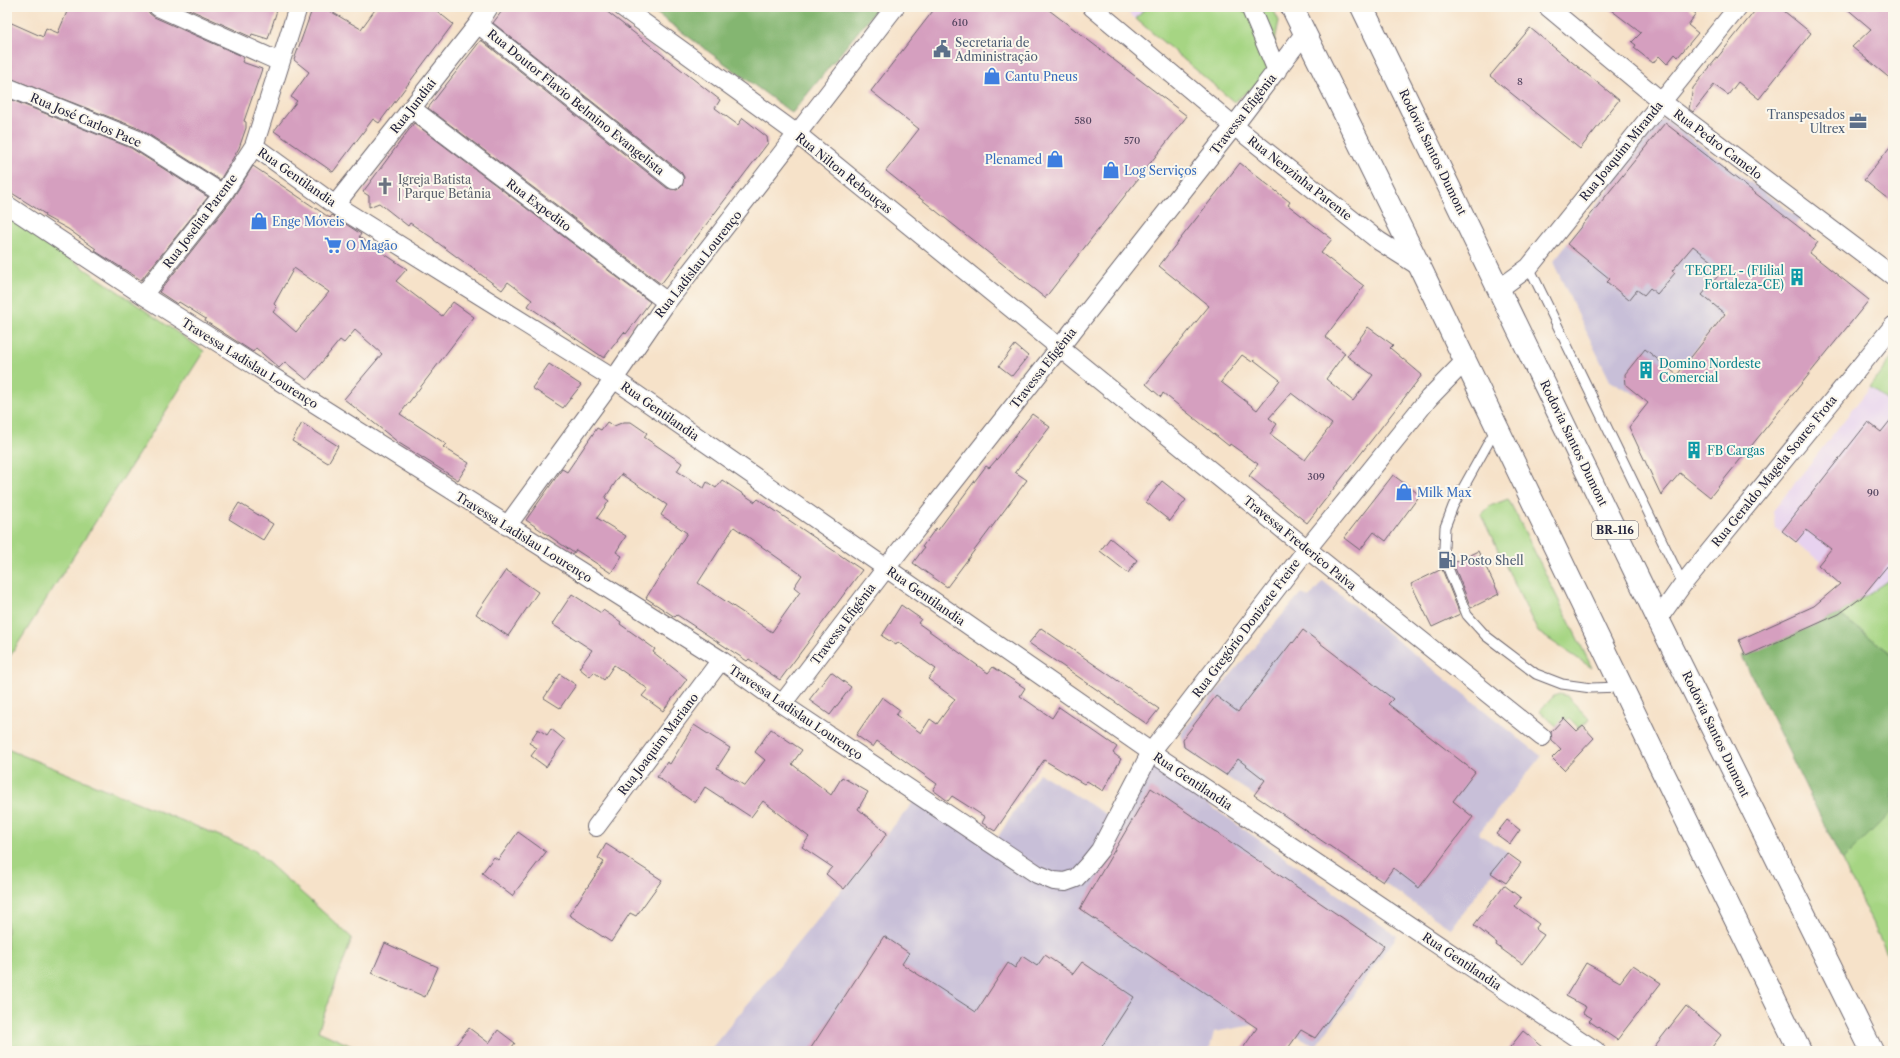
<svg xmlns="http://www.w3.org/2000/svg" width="1900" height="1058" font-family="'Libre Caslon Text',serif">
<rect width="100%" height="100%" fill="#fbf7ec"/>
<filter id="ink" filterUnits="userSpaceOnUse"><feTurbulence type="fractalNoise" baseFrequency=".025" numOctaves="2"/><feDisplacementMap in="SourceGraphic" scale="8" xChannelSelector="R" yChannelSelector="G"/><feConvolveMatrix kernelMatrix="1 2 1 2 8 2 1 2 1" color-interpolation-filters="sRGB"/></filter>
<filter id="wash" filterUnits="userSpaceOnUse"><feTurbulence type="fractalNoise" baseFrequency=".012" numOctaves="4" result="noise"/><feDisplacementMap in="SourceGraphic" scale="16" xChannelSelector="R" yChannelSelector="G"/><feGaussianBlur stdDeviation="0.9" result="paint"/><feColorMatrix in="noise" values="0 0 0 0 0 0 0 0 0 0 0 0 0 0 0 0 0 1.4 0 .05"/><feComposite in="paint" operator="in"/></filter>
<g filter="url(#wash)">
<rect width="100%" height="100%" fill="#f6e2c9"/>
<path fill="#e7d2ef" d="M1121,7H1146L1136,19Z
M1870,387L1893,404V577L1856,602L1840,584L1819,567L1821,561L1775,528L1773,511Z"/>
<path fill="#c8bfd8" d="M1663,118L1800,219L1732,302L1685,363L1666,366L1641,397L1610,381L1553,262Z
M1323,581L1541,756L1478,834L1508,852L1451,929L1184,748L1180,734L1301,593L1309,598Z
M1153,766L1397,936L1315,1047L1276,1021L1214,1032L1209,1051H709L916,799L990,849L1039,773L1122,824Z"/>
<path fill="#a6d583" stroke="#647c5f" d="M1146,7H1272L1279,21L1269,69L1258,83L1234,102L1136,19Z
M7,215L204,351L7,661Z
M1893,356V404L1870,387Z
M1508,499L1517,516L1592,668L1538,632L1481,515L1490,506Z
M1893,577V655L1839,614Z
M1559,694L1567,696L1590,720L1579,728L1569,718L1559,728L1539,711L1554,696Z
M7,749L254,850L352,938L318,1031L363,1051H7Z
M1893,810V965L1842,861Z"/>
<path fill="#84b671" stroke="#536c56" d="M648,7H878L792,113Z
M1839,614L1893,655V810L1842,861L1742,656Z"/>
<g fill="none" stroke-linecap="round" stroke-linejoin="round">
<path stroke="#58b6d7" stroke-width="5.5" d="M7,1049L10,1051"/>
</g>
<g id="blocks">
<path fill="#d59fbf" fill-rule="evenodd" d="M69,7H148L149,13L154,17L244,57L242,62L262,69L244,121L246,122V128L239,148L220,180L140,129L7,77V21L43,37L46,28L58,33Z
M184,7H278L268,39L252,34L251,37Z
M313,7H323L361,29L377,7H432L453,24L379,123L373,119L333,172L274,131L297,101L291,97L309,72L294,60Z
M505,7H601L720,100L715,108L738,125L743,118L767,137L768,143L661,284L428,108L481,40L667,188L677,190L682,186L684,177L681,172L493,23Z
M936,7H1045L1187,116L1045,298L886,171L919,129L871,91Z
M1607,7H1688L1696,14L1688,25L1698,33L1678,57L1675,54L1667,64L1659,56L1653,63L1634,48L1636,45L1632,42L1641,33Z
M1758,7H1779L1811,33L1759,99L1738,82L1728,95L1714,85L1693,112L1689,109L1693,88Z
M1845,7H1893V81L1852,47L1871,29Z
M1530,28L1619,100L1580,149L1490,76Z
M7,98L131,148L208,197L141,280L95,251L96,249L68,229L44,216L45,214L7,190Z
M414,123L650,302L626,334L624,332L604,358L528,306L532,300L508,282L502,290L434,240V239L410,223L408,226L379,203L369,207V196L363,192Z
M1665,123L1818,242L1810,253L1869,300L1710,497L1680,473L1661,495L1629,427L1648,403L1626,385L1625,374L1645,349L1677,375L1725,314L1702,295L1723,270L1693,246L1672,271L1675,273L1657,294L1650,288L1644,295L1637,290L1629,300L1607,282L1610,279L1567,244Z
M1893,143V203L1864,180Z
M1240,163L1290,202L1288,205L1332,239L1321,253L1364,286L1325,337L1345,353L1326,379L1353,401L1373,375L1347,356L1368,327L1393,345L1390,348L1422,375L1307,523L1249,476L1258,464L1230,444L1229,446L1163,393L1161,397L1146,384L1209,306L1159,266ZM1242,355L1252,362L1254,360L1280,380L1257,410L1221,382ZM1291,393L1332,424L1305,460L1270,434L1277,424L1269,418Z
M253,166L330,218L332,215L361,234L359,237L407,269L396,281L442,316L453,302L474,317L400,414L446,444L443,447L469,463L458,480L399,443L344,399L382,354L355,330L344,343L340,340L307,380L285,362L279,368L256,348L253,352L205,321L206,319L179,302L177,304L159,292L231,201ZM294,268L329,292L296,332L273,312L277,307L274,304Z
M1015,345L1028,356L1012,376L999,366Z
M549,364L581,385L563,408L532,388Z
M1032,414L1050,427L1015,472L1027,480L947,587L913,563L924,548L922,547L936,528L938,530L986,466L989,468L997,459Z
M1893,417V559L1861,598L1839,614L1746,656L1739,640L1814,606L1840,584L1818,565L1831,549L1806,530L1796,542L1782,531L1868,422L1881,432Z
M607,422L614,426L624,422H631L647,433L644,437L682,463L677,471L704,488L707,482L716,488L722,480L755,502L758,499L862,570L780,680L749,659L747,661L677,615L675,617L646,598L687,533L661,515L667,505L621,474L605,498L609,501L597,518L626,536L616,552L622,556L611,573L576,550L574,553L526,520L562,469L567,472L597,428L601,430ZM734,527L802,575L794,587L800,592L772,632L698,583Z
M302,423L338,446L328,463L292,441Z
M1393,475L1420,495L1386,541L1374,532L1360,550L1344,538Z
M1162,481L1186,500L1170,521L1146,502Z
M239,503L273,524L263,540L229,519Z
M1110,538L1137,560L1128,573L1100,551Z
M1478,551L1499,594L1471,608L1453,563Z
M1442,569L1460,614L1432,627L1411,584Z
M506,570L538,592L508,636L476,614Z
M572,594L601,613L603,610L621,622L620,624L655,649L653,652L687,679L663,711L642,696L648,689L614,665L604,680L594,672L590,677L579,668L592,650L552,624Z
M901,605L921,619L918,623L988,673L993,667L1025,688L1020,696L1052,718L1059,707L1117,747L1113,753L1121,759L1103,791L1087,781L1084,784L1044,760L995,831L982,823L985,817L952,796L948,801L933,790L937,784L877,741L873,747L856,735L882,697L900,710L896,715L921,733L930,719L937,724L955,699L928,679L936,669L898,642L896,645L882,636Z
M1041,628L1159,709L1147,724L1029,643Z
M1303,630L1393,699L1388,704L1475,772L1453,801L1473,817L1419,888L1393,868L1383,882L1254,795L1265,780L1238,759L1226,775L1184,747L1183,739L1216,696L1238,712L1292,642L1293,643Z
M831,672L851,687L830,715L809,700Z
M560,674L576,685L560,708L544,698Z
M1564,718L1577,731L1583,726L1594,738L1564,770L1552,758L1561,749L1552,741L1551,732Z
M694,725L730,748L717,768L745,786L765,760L755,752L771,729L802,750L792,764L831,795L842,777L868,792L858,809L887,833L878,846L844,889L826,874L832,867L802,847L809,837L763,801L751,817L705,787L695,803L657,777L667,762L670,764Z
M538,729L547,735L551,729L565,740L546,767L531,756L537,748L529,743Z
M1151,788L1384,946L1315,1038L1301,1030L1286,1051H1241L1257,1028L1080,909Z
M1507,820L1520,830L1510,844L1496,834Z
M518,832L546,852L512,896L482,873L494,857L498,860Z
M606,844L662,880L636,916L630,913L611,942L569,915L604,862L598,858Z
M1507,853L1521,863L1506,883L1491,873Z
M1504,885L1521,898L1515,906L1539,924L1535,929L1544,935L1522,964L1496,945L1497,943L1474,925Z
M884,936L909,953L902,964L976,1012L1008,963L1015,968L1022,956L1037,966L1045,955L1073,974L1082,962L1134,997L1099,1051H809Z
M385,943L438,967L425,997L372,973Z
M1586,963L1620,982L1633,965L1661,983L1617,1040L1589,1021L1592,1018L1583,1013L1586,1007L1566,996Z
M1686,1006L1721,1035L1709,1051H1651Z
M469,1028L489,1043L498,1030L515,1043L509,1051H451Z
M1523,1031L1548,1051H1507Z"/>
</g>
</g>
<g filter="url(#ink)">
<use href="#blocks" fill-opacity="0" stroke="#6c656d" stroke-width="1"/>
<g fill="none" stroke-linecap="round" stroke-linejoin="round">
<g stroke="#6c656d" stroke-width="11">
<path id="lane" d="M1529,267L1683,584
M1496,429L1453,506L1445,527L1444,548L1448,568L1467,615L1486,636L1536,674L1562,684L1591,688L1621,687"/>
</g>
<g stroke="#6c656d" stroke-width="20">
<path id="street" d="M158,7L280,62
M622,7L797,134L1307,549L1542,737
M1092,7L1234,126L1379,241L1420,267
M1250,7L1277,71
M1548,7L1661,101L1893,276
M478,24L674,180
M7,87L136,139L223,194
M411,108L667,302
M254,146L335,205L614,379L1151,752L1596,1051
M7,205L143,295L721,660L782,704L1037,874L1054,881L1065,882L1076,878L1088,865L1100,850L1151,752L1307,549L1429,398L1465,361
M335,205L478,24L489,7
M1499,289L1529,267L1738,7
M143,295L223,194L254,146L298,7
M507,526L614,379L667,302L895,7
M1658,619L1683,584L1893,326
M782,704L886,568L1234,126L1304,34
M596,827L721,660"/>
</g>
<g stroke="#6c656d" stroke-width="24">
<path id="highway" d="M1292,7L1420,267L1658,762L1800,1051
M1362,7L1658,619L1872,1051"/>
</g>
<use href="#lane" stroke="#fff" stroke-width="9"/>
<use href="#street" stroke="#fff" stroke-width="18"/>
<use href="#highway" stroke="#fff" stroke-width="22"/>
</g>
</g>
<defs>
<g id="civic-bare" transform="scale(1.38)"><path d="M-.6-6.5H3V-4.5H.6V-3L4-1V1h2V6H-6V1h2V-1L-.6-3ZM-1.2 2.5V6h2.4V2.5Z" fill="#5c6f8a" stroke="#fbf7ec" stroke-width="2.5" paint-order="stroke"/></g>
<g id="shop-bare" transform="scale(1.38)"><path d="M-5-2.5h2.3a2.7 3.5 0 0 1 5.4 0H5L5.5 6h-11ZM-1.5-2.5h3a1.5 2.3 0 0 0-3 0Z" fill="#3f7fe0" stroke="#fbf7ec" stroke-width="2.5" paint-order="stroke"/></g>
<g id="office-bare" transform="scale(1.38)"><path d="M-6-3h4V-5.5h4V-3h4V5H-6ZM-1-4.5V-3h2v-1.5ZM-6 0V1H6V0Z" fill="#5c6f8a" stroke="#fbf7ec" stroke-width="2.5" paint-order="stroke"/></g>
<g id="church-bare" transform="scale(1.38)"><path d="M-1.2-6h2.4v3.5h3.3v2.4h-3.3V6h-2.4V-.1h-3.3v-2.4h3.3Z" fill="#6b7280" stroke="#fbf7ec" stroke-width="2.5" paint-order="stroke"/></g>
<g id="supermarket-bare" transform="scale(1.38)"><path d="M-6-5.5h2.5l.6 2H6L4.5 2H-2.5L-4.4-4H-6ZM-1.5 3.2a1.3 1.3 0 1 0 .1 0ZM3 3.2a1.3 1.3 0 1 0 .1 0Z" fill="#3f7fe0" stroke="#fbf7ec" stroke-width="2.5" paint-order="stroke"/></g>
<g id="building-bare" transform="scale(1.38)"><path d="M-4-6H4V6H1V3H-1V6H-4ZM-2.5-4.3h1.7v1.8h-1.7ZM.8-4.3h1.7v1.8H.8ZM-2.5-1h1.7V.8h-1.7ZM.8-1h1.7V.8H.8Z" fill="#0f9aa8" stroke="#fbf7ec" stroke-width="2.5" paint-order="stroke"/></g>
<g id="fuel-bare" transform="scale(1.38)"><path d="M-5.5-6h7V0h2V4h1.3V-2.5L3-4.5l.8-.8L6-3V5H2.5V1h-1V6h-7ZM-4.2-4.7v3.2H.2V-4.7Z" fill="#5c6f8a" stroke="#fbf7ec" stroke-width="2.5" paint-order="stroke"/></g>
</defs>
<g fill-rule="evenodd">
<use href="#civic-bare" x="942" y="49"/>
<use href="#shop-bare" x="992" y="76"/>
<use href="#office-bare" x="1858" y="121"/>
<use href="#shop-bare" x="1055" y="159"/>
<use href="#shop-bare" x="1111" y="170"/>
<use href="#church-bare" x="385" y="186"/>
<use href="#shop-bare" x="259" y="221"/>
<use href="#supermarket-bare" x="333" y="245"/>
<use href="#building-bare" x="1797" y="277"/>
<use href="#building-bare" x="1646" y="370"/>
<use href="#building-bare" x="1694" y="450"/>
<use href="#shop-bare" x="1404" y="492"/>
<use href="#fuel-bare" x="1447" y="560"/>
</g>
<g text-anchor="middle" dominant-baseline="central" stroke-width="4" stroke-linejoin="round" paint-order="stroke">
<g font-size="10" fill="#4f415c">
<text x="960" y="22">610</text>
<text x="1520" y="81">8</text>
<text x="1083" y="120">580</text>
<text x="1132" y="140">570</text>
<text x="1316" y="476">309</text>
<text x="1873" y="492">90</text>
</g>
<rect fill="#fbf7ec" stroke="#636270" stroke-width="1" x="1592" y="521" width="46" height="18" rx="3"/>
<g font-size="11" font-weight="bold" fill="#22223b">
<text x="1615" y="530">BR-116</text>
</g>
<g font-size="12" fill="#4e5e75" stroke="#fbf7ec" text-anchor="start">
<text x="955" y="42">Secretaria de<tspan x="955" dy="14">Administração</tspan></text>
<text x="1845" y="114" text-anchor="end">Transpesados<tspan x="1845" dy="14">Ultrex</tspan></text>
<text x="1460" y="560">Posto Shell</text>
</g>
<g font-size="12" fill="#366cbe" stroke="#fbf7ec" text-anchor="start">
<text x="1005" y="76">Cantu Pneus</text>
<text x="1042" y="159" text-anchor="end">Plenamed</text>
<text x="1124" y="170">Log Serviços</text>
<text x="272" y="221">Enge Móveis</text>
<text x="346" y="245">O Magão</text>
<text x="1417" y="492">Milk Max</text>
</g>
<g font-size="12" fill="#22223b" stroke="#fbf7ec">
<text transform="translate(576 102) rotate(39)">Rua Doutor Flavio Belmino Evangelista</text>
<text transform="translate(413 106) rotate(-52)">Rua Jundiaí</text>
<text transform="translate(1243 114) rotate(-52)">Travessa Efigênia</text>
<text transform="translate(86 120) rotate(23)">Rua José Carlos Pace</text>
<text transform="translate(1718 144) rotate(37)">Rua Pedro Camelo</text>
<text transform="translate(1621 151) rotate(-51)">Rua Joaquim Miranda</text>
<text transform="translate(1433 152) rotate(64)">Rodovia Santos Dumont</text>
<text transform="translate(844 173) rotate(39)">Rua Nilton Rebouças</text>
<text transform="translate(297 177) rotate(35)">Rua Gentilandia</text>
<text transform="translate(1300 178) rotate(38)">Rua Nenzinha Parente</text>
<text transform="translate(539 205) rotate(37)">Rua Expedito</text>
<text transform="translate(200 221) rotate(-53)">Rua Joselita Parente</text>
<text transform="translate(698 264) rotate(-52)">Rua Ladislau Lourenço</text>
<text transform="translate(250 363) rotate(32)">Travessa Ladislau Lourenço</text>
<text transform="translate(1043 368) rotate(-52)">Travessa Efigênia</text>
<text transform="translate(660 411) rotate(35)">Rua Gentilandia</text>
<text transform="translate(1574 443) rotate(64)">Rodovia Santos Dumont</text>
<text transform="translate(1774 471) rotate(-51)">Rua Geraldo Magela Soares Frota</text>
<text transform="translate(524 537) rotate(32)">Travessa Ladislau Lourenço</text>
<text transform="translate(1300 543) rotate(39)">Travessa Frederico Paiva</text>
<text transform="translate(926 596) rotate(35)">Rua Gentilandia</text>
<text transform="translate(843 624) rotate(-53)">Travessa Efigênia</text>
<text transform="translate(1246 628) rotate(-53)">Rua Gregório Donizete Freire</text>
<text transform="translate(796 712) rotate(34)">Travessa Ladislau Lourenço</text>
<text transform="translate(1716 734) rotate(64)">Rodovia Santos Dumont</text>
<text transform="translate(658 744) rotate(-53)">Rua Joaquim Mariano</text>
<text transform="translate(1193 781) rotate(34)">Rua Gentilandia</text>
<text transform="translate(1462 961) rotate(34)">Rua Gentilandia</text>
</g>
<g font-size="12" fill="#5b616d" stroke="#fbf7ec" text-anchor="start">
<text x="398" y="179">Igreja Batista<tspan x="398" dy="14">| Parque Betânia</tspan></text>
</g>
<g font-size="12" fill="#0d838f" stroke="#fbf7ec" text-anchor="start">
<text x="1784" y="270" text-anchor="end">TECPEL - (FIilial<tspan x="1784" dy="14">Fortaleza-CE)</tspan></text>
<text x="1659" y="363">Domino Nordeste<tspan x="1659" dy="14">Comercial</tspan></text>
<text x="1707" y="450">FB Cargas</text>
</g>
</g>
<rect width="1900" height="1058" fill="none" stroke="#fbf7ec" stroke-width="24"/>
</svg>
